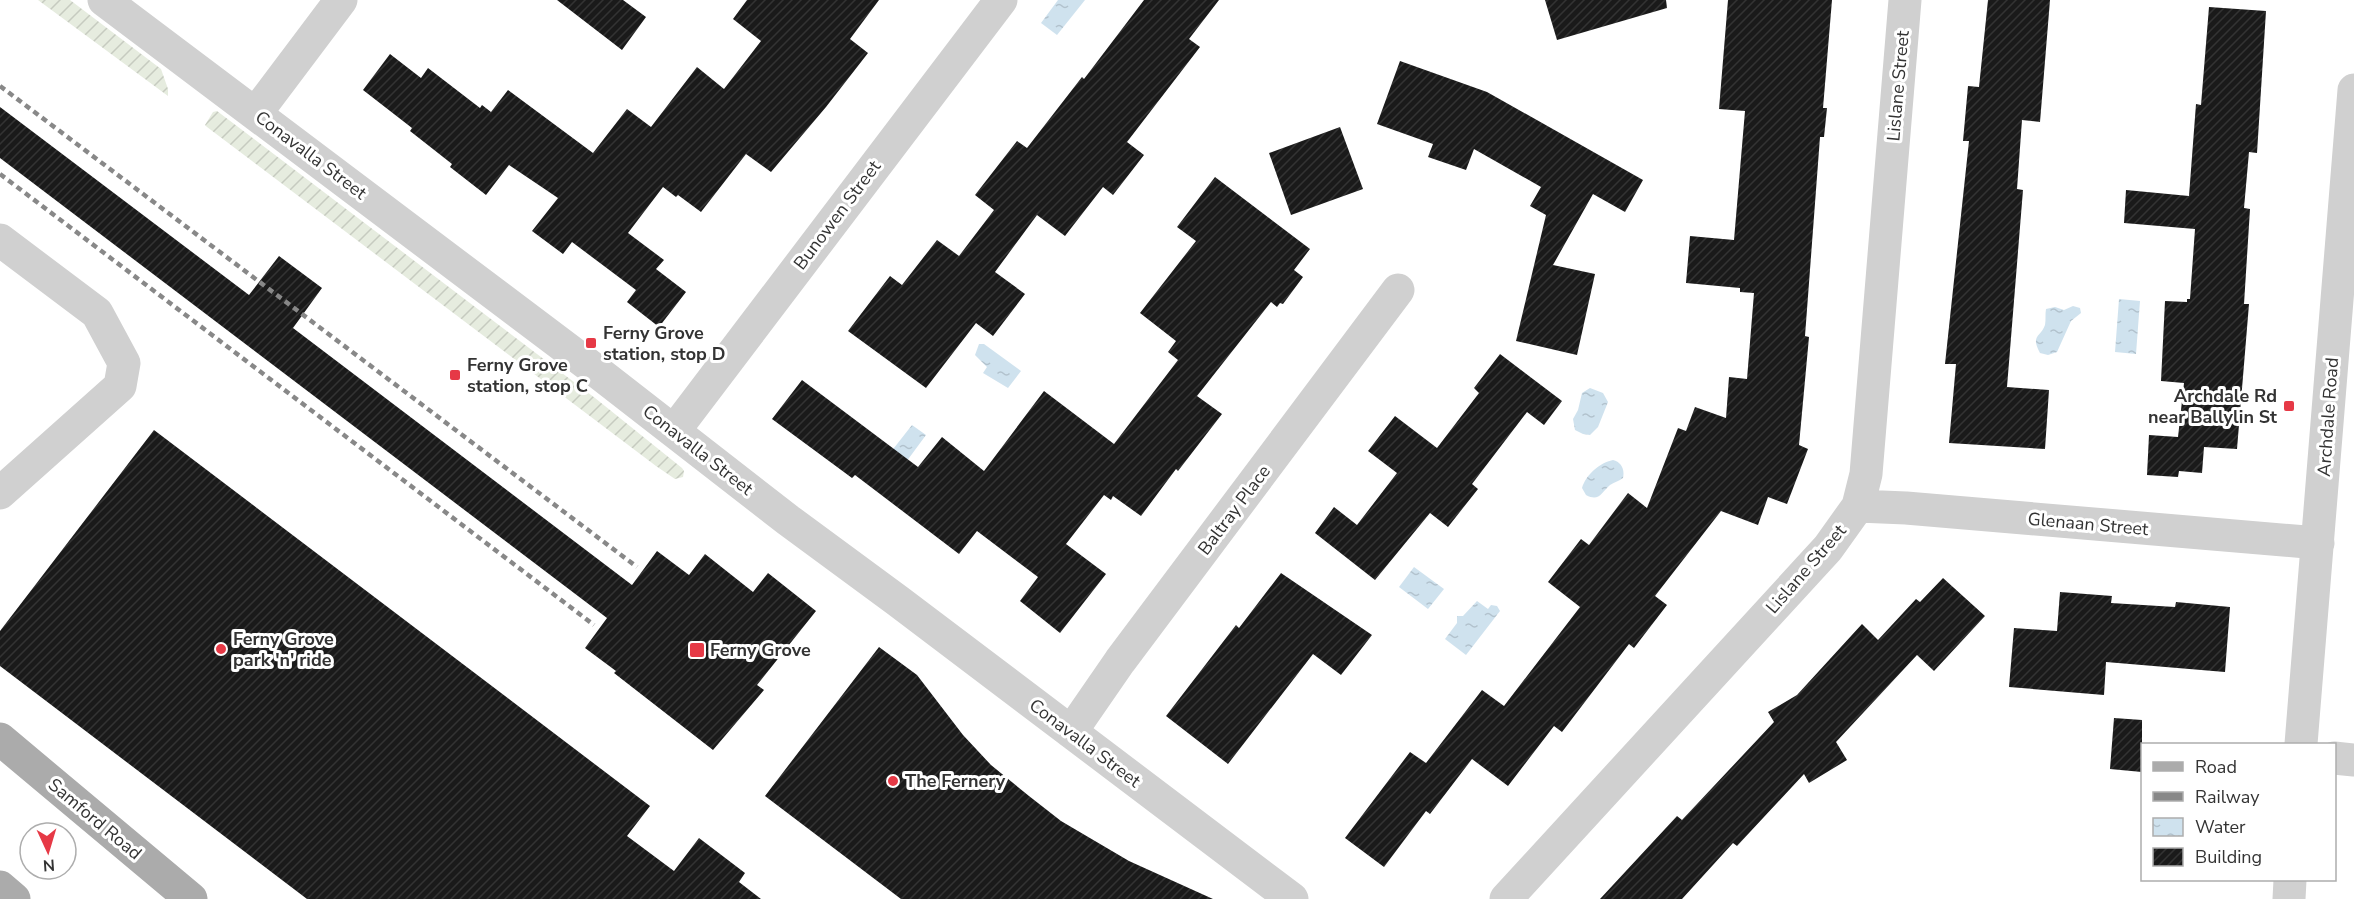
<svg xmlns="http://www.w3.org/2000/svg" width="2354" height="899" font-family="'Nunito Sans',sans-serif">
<defs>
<pattern id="garden-furrows" width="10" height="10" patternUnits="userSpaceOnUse" patternTransform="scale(1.5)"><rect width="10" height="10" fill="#e6ecdf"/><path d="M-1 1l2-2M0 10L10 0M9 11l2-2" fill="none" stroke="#c6cbc0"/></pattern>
<pattern id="water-ripples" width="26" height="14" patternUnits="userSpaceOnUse" patternTransform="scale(1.5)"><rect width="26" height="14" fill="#cfe2ee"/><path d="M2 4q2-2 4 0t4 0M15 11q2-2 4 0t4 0" fill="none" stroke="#b2c2cd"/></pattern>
<pattern id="building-hatch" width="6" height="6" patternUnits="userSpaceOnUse" patternTransform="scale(1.5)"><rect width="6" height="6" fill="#1a1a1a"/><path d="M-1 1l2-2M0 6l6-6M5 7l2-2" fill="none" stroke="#333"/></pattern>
</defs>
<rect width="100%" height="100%" fill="#fff"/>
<path fill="url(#garden-furrows)" d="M38,0H70L161,69L168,89V96Z
M217,111L595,398L682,468L684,471L683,477L675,479L656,466L207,127L205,125L213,112Z"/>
<path fill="url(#water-ripples)" d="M1058,0H1085L1057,35L1041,23Z
M2119,299L2140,301L2136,354L2115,352Z
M2073,306L2080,308L2081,313L2071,321L2057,352L2048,355L2040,353C2030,335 2041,337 2045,325C2046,320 2045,314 2046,309L2055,307L2064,310Z
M979,344H984L1021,371L1008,388L983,373L987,367L975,355Z
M1590,388L1603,393L1608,402L1598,427L1590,435L1583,434L1575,430L1573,419L1578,410L1582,393Z
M912,425L926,435L898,473L883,462Z
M1613,460C1621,462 1625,469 1623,478C1619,481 1615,482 1610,485C1601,493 1599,502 1586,495L1582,488C1586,475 1599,463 1613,460Z
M1414,567L1444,589L1428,609L1399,587Z
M1477,601L1488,609L1491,605L1497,606L1500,611L1466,655L1445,639L1457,623V616H1463Z"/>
<path fill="url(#building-hatch)" d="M557,0H623L646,17L622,50Z
M747,0H879L850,39L868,53L826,107L771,172L746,154L701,212L678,195L676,197L663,187L628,233L664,260L656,269L686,292L659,327L627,302L636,290L572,242L563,254L532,231L558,198L509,165L486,195L450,167L452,164L410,131L412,128L363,90L390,54L421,78L428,68L480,108L482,105L491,112L508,90L593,153L627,109L651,127L697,67L724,89L761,41L733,19Z
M1144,0H1219L1189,39L1200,47L1127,142L1144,155L1113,195L1103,187L1065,236L1037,215L995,272L1025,294L993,336L976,323L926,388L848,331L890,276L902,285L937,240L959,256L994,210L975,195L1017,141L1027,148L1082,77L1084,79Z
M1545,0H1666L1667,8L1557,40Z
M1728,0H1832L1823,108H1827L1824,137H1820L1805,336L1809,337L1799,445L1808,449L1787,504L1768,497L1758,525L1721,511L1655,596L1667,605L1634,648L1629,644L1562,732L1554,726L1508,786L1472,759L1430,814L1426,811L1384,867L1345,838L1410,752L1426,763L1482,690L1504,706L1580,607L1548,582L1581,539L1589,545L1628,493L1647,508L1678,428L1686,431L1695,407L1726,418L1729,377L1747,379L1754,293L1740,292V288L1686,283L1690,236L1734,240L1745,111L1719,109Z
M1988,0H2050L2040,122L2022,120L2017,189L2023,190L2007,387L2049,390L2045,449L1949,443L1956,364H1945L1969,141H1963L1968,86L1979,87Z
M2209,7L2266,11L2257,153L2249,152L2244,208L2250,209L2244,304H2249L2237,449L2204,447L2202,473L2179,471L2178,477L2147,475L2149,435L2178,437L2184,383L2161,381L2165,301L2187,302V299H2190L2195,229L2124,223L2126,190L2189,196L2196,104L2201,105Z
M1400,61L1487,92L1643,180L1625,212L1593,194L1553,265L1595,274L1577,355L1516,341L1546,215L1530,206L1541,187L1474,149L1466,170L1428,157L1433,144L1377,124Z
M0,107L249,295L279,256L322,288L293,328L632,585L657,551L689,575L705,554L753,592L768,573L816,611L757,685L764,690L713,750L614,673L616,671L585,648L607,618L0,158Z
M1340,127L1363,189L1291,215L1269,153Z
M1215,177L1310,249L1294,270L1303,277L1283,304L1280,303L1277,307L1271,302L1197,396L1222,414L1178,471L1176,469L1141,516L1113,496L1111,500L1104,495L1066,544L1106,574L1060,633L1020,601L1038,577L977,531L959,554L855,475L852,478L772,419L802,380L918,467L942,437L984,471L1044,391L1114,444L1178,360L1168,352L1176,341L1140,313L1196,241L1177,227Z
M1500,354L1562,401L1544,425L1527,412L1472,484L1478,489L1448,527L1430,513L1375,580L1315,533L1334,507L1357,525L1397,473L1368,451L1395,416L1437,448L1479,393L1474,388Z
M154,430L650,806L627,836L674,871L699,838L745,873L739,882L761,899H307L0,666V631Z
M1281,573L1372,635L1341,675L1313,654L1228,764L1166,716L1236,625L1239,628Z
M1943,578L1985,616L1934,671L1917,655L1836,742L1847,760L1809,783L1804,774L1737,846L1733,843L1682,899H1600L1677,816L1682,820L1774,722L1768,712L1797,695L1862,624L1878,640L1916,599L1920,602Z
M2060,592L2112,596L2111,603L2175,607L2176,602L2230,607L2225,672L2106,662L2104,695L2009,687L2014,628L2057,631Z
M879,647L917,675L963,735L991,765L1029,796L1061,821L1129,861L1213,899H901L765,796Z
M2114,718L2142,720V772L2110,769Z"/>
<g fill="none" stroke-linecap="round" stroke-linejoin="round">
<path stroke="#d0d0d0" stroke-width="33" d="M104,0L586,363L788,520L898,601L1292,899
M256,113L341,0
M0,240L97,313L124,363L120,386L0,493
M674,431L1001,0
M1858,506L1906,508L2318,543
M1071,732L1120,661L1398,290
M2301,744L2354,90
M2334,758L2354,760
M1506,899L1828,548L1858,506L1866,474L1905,0
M2289,899L2290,880"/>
<path stroke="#ababab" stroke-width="33" d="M0,739L191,899
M0,887L14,899"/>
<path stroke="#888" stroke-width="4.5" stroke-dasharray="6 4.5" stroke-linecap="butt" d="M0,86L637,567
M0,174L594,625"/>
</g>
<g fill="#e63946" stroke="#fff" stroke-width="2">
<rect x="585" y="337" width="12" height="12" rx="3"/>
<rect x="449" y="369" width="12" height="12" rx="3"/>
<rect x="2283" y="400" width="12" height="12" rx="3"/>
<circle cx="221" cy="649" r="6"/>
<rect x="689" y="642" width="16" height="16" rx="3"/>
<circle cx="893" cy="781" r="6"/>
</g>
<g text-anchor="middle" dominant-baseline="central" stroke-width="6" stroke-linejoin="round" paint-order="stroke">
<g font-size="18" fill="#333" stroke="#fff">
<text transform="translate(1898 86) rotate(-85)">Lislane Street</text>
<text transform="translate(311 155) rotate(37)">Conavalla Street</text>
<text transform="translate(837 215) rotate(-53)">Bunowen Street</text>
<text transform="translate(2328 417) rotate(-86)">Archdale Road</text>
<text transform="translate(698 450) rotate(38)">Conavalla Street</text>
<text transform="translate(1234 510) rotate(-53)">Baltray Place</text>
<text transform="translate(2088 524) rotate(5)">Glenaan Street</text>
<text transform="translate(1806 569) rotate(-49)">Lislane Street</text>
<text transform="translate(1085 743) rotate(37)">Conavalla Street</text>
<text transform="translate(95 819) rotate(40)">Samford Road</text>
</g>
<g font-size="18" font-weight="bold" fill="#333" stroke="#fff" text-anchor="start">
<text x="603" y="333">Ferny Grove<tspan x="603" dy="21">station, stop D</tspan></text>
<text x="467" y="365">Ferny Grove<tspan x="467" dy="21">station, stop C</tspan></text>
<text x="2277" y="396" text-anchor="end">Archdale Rd<tspan x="2277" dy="21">near Ballylin St</tspan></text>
<text x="233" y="639">Ferny Grove<tspan x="233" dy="21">park 'n' ride</tspan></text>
<text x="710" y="650">Ferny Grove</text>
<text x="905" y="781">The Fernery</text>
</g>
</g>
<rect x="2141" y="743" width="195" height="138" fill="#ffffff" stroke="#adadad" stroke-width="1.5"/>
<rect x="2153" y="762" width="30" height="9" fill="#ababab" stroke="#adadad" stroke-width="1.5"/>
<text x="2195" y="773" font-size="18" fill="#333333">Road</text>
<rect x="2153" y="792" width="30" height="9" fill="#888888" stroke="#adadad" stroke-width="1.5"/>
<text x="2195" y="803" font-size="18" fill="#333333">Railway</text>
<rect x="2153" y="818" width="30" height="18" fill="url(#water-ripples)" stroke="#adadad" stroke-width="1.5"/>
<text x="2195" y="833" font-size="18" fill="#333333">Water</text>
<rect x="2153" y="848" width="30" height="18" fill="url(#building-hatch)" stroke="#adadad" stroke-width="1.5"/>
<text x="2195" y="863" font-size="18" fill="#333333">Building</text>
<g transform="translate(48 851) rotate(176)"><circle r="28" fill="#ffffff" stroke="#adadad" stroke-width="1.5"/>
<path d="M0-4.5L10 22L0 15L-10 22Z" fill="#e63946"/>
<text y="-9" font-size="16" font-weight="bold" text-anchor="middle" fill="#333333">N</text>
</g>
</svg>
